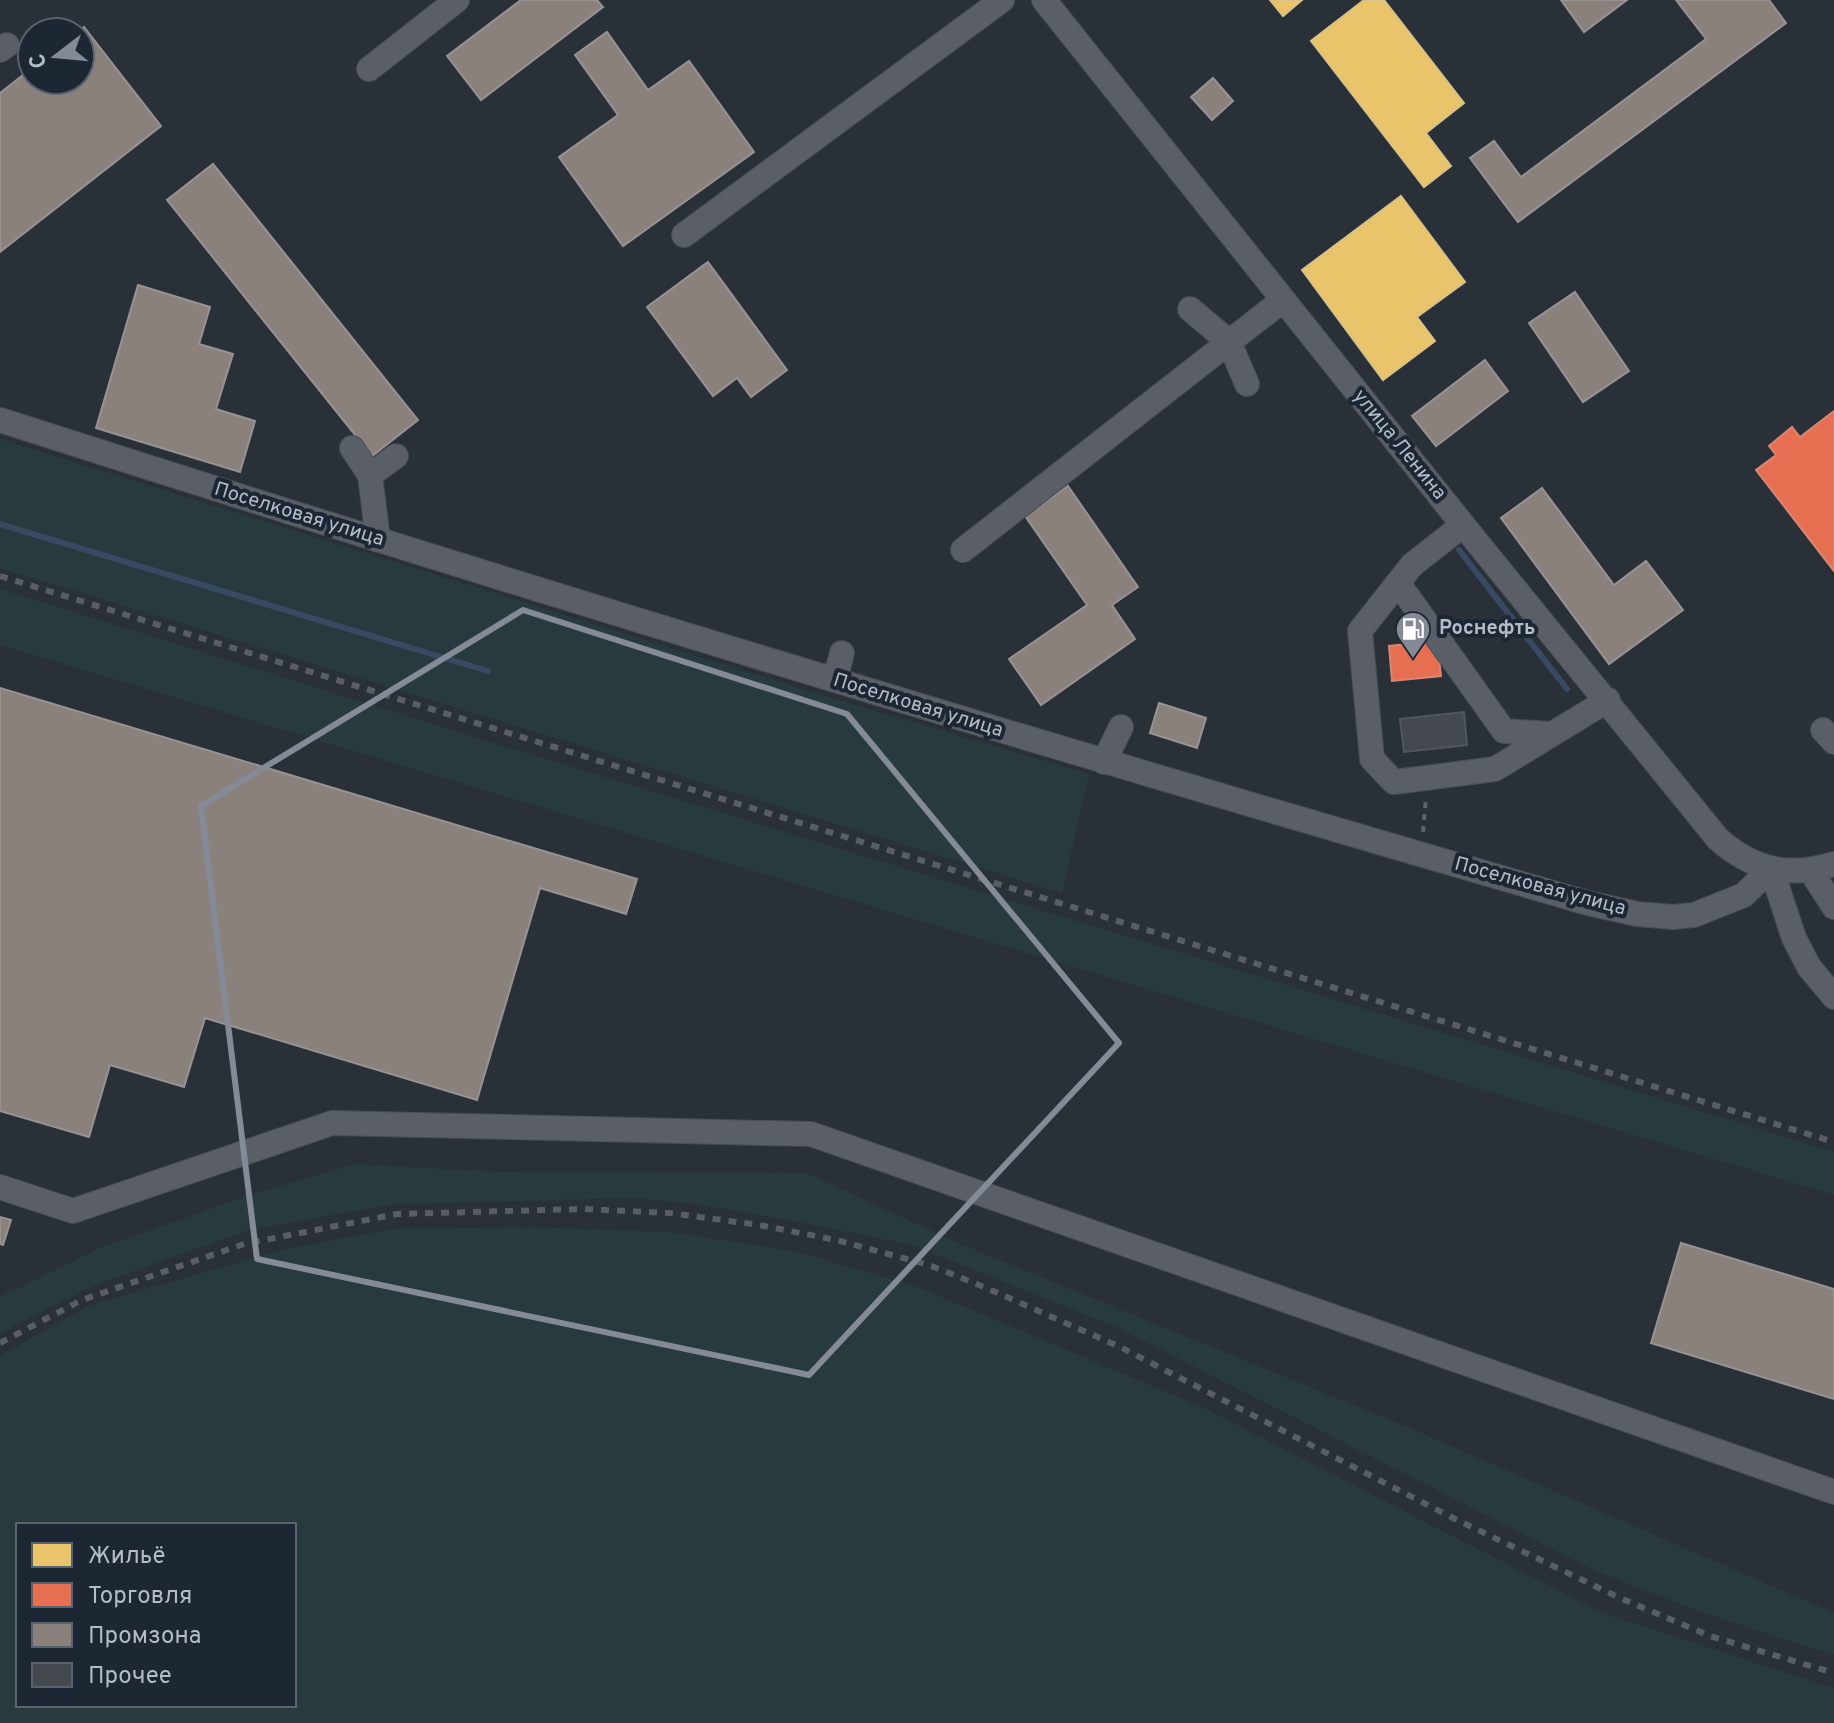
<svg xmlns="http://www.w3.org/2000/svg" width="1834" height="1723" font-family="Overpass,sans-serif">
<rect width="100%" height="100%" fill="#2a3038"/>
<path fill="#273a3e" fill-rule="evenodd" d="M0,439L809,691L1089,774L1062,893L0,568Z
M0,589L500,745L1834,1152V1195L0,645Z
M355,1164L498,1172L807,1173L958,1243L1405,1426L1834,1613V1655L1703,1613L1598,1572L1118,1328L912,1245L783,1219L690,1203L633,1198L395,1204L249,1230L95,1285L0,1333V1297L97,1249L252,1194Z
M530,1227L671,1232L799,1252L920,1288L1202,1407L1602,1613L1834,1688V1723H0V1356L88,1306L281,1250L392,1229ZM18,1525H294V1705H18Z"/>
<path fill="#e9c46a" stroke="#d9c286" stroke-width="2" d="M1270,0H1302L1283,16Z
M1364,0H1384L1464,103L1426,133L1451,166L1424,187L1311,41Z
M1401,196L1465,282L1417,317L1435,341L1383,380L1302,270Z"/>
<path fill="#e76f51" stroke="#d88675" stroke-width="2" d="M1834,411V571L1756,470L1776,455L1769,446L1792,427L1800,437Z
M1437,641L1441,676L1392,681L1389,646Z"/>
<path fill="#8a817c" stroke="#979393" stroke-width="2" d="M521,0H597L603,7L481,100L447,56Z
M1561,0H1627L1584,32Z
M1676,0H1769L1786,23L1518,222L1470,158L1494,141L1521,177L1706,39Z
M84,27L161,126L0,252V93L32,68V80H80V32H78Z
M607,32L648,90L689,61L754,152L623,246L559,157L618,115L575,55Z
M1213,78L1233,101L1212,120L1191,97Z
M213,164L418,420L372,456L167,200Z
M708,262L787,370L751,397L737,378L713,396L647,307Z
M138,285L210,307L199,344L233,354L216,409L255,421L240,472L96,428Z
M1575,292L1629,371L1583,402L1529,323Z
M1485,360L1508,391L1436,446L1412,416Z
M1068,486L1138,587L1112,605L1135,639L1041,705L1009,659L1087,605L1025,516Z
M1542,488L1614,585L1646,561L1683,610L1609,664L1501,518Z
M0,688L637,879L626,914L540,888L477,1100L205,1018L184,1087L110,1065L89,1137L0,1111Z
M1159,703L1206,718L1197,748L1150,733Z
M0,1217L11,1220L3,1245L0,1244Z
M1681,1243L1834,1289V1399L1651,1343Z"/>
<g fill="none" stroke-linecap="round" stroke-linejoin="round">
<path stroke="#384963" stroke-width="6" d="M0,524L488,671
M1459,550L1567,689"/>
</g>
<path fill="#444950" stroke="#52575f" stroke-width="2" d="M1464,712L1467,745L1404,752L1400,719Z"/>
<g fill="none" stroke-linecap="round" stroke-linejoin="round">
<g stroke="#484c53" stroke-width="26">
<path id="minor" d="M1044,0L1463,525L1718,839C1753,870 1789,878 1834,864
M0,50L7,45
M369,69L457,0
M684,235L1002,0
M1190,309L1229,342L1247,384
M0,420C527,589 1056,749 1588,903L1637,914L1673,917L1694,915L1744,895L1771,868
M352,448L370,475L378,540
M370,475L396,456
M1463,525L1412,565L1360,631L1372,759L1394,782L1495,769L1608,700
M963,550L1283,300
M1398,583L1504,731L1550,734
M835,680L842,653
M1823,730L1834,742
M1104,762L1121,727
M1771,868L1794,938L1809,967L1834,997
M1810,870L1834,907
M0,1187L73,1211L332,1123L811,1134L1834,1492"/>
</g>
<path stroke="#5d636a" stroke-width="4" stroke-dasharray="6 6" stroke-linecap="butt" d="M1423,832L1426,797"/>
<use href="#minor" stroke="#5a5e66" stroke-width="24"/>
<path stroke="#595d64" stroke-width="6" stroke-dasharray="8 8" stroke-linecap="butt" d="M0,576L1834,1142
M0,1343L82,1300L244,1244L397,1214L584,1209L670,1213L759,1225L836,1240L929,1265L984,1287L1120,1347L1455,1519L1620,1598L1710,1636L1834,1673"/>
</g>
<path fill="none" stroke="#848b96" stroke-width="6" stroke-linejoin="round" d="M523,610L847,714L1119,1043L809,1375L257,1259L201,806Z"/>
<defs>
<g id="fuel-pin" transform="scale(1.8)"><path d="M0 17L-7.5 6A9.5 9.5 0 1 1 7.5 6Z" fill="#848b96" stroke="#1d2633"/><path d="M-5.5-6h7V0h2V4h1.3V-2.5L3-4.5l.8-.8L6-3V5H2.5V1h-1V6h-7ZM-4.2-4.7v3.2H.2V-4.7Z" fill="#fff"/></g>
</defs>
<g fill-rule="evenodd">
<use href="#fuel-pin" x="1413" y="629"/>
</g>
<g text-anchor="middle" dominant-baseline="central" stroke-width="8" stroke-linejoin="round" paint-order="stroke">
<g font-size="20" fill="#b4bcc9" stroke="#1d2633">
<text transform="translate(1399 445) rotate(51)">улица Ленина</text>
<text transform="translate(299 515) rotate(17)">Поселковая улица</text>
<text transform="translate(918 706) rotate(17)">Поселковая улица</text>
<text transform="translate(1540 887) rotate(15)">Поселковая улица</text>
</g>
<g font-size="20" font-weight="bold" fill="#b4bcc9" stroke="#1d2633" text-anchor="start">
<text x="1439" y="629">Роснефть</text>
</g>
</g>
<rect x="16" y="1523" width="280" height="184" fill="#1d2633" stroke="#59626f" stroke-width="2"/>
<rect x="32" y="1543" width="40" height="24" fill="#e9c46a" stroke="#59626f" stroke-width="2"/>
<text x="88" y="1563" font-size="24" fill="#b4bcc9">Жильё</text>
<rect x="32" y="1583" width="40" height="24" fill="#e76f51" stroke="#59626f" stroke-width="2"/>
<text x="88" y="1603" font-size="24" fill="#b4bcc9">Торговля</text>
<rect x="32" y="1623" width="40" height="24" fill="#8a817c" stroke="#59626f" stroke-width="2"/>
<text x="88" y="1643" font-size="24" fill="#b4bcc9">Промзона</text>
<rect x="32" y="1663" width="40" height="24" fill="#444950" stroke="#59626f" stroke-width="2"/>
<text x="88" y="1683" font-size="24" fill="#b4bcc9">Прочее</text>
<g transform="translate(56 56) rotate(254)"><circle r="38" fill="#1d2633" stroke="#59626f" stroke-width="2"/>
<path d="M0-6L14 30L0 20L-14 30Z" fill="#848b96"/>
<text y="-12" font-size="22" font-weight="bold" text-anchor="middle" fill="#b4bcc9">С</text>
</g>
</svg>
